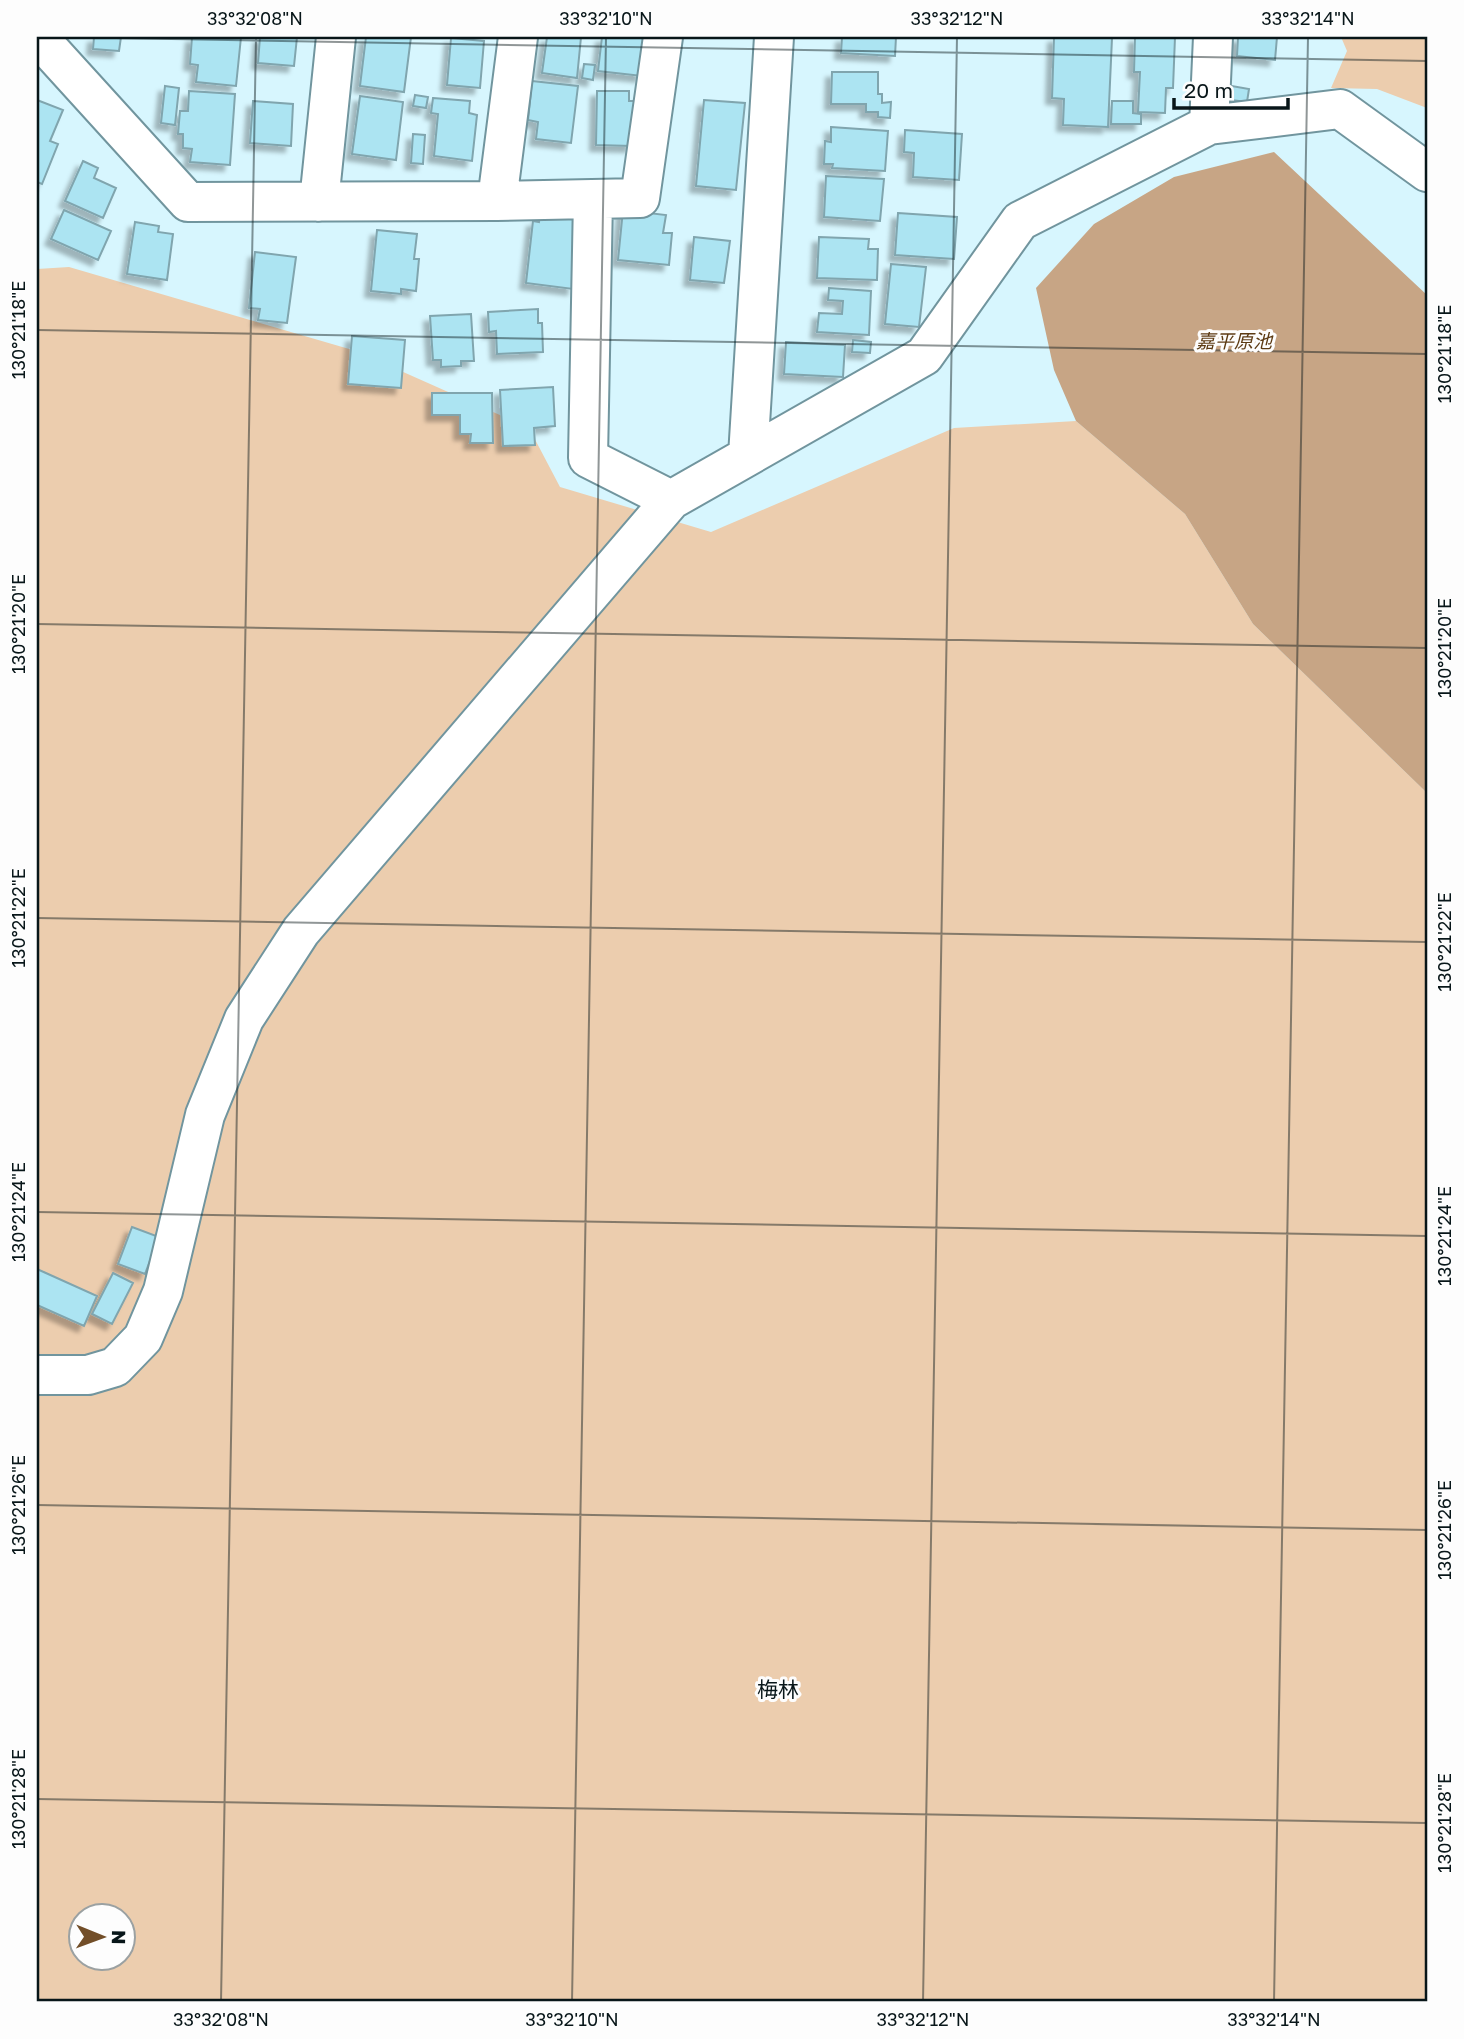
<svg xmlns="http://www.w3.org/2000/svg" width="1464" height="2039" font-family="'Golos Text','Noto Sans JP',sans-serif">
<defs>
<filter id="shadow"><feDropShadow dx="-6" dy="6" stdDeviation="2" flood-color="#0004"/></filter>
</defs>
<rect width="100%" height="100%" fill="#d7f6fe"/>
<path fill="#eccdae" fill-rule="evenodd" d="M1341,37H1427V108L1377,89L1331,88L1347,51Z
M69,267L356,351L529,428L560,487L711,532L954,428L1076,421L1185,514L1253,624L1427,793V2002H37V269ZM80,1916H122V1958H80Z"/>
<path fill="#c7a585" d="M1274,152L1427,295V793L1253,624L1185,514L1076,421L1054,370L1036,288L1094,224L1174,177Z"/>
<path fill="#ace4f2" stroke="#80a5ae" stroke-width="2" filter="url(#shadow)" d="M94,37H121L119,51L93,49Z
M192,37H241L236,86L196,82L198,65L190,64Z
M260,37H297L294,66L258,63Z
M366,37H411L404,92L360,86Z
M547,37H581L577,78L542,73Z
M602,37H646L642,76L598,71Z
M842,37H896L895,56L841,53Z
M1054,37L1112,38L1108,127L1063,125L1064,99L1052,98Z
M1135,37H1175L1173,88H1166L1165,113L1138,112L1140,72H1134Z
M1238,37H1277L1275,60L1237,56Z
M451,38L484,41L480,88L447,85Z
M584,64L595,65L593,80L582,78Z
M832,72H878V94H882V103L891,102L890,118L878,117V112H866V104H831Z
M532,81L578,86L571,143L536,139L538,122L528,120Z
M1226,85L1249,89L1247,102L1223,99Z
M165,86L179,88L175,125L161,123Z
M189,91L235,94L230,165L190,162L192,149L183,148V134H178L180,111H188Z
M597,91H629V101H637L632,146L596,145Z
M415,95L428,97L426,108L413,106Z
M360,96L403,102L396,160L352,154Z
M433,98L470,101L469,113L477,115L472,161L434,156L438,114L431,113Z
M37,100L63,110L50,141L58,144L42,184L37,182Z
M704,100L745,103L736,190L696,186Z
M253,101L293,104L291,146L250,143Z
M1112,101H1133V113L1141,114V124H1111Z
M831,127L888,131L885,171L832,168L833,164H824L825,141L831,142Z
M905,130L962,134L959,180L913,177L914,153L904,152Z
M413,134L425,135L423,164L411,163Z
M83,161L98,168L94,178L116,188L103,218L65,201Z
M826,176L884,179L880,221L824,217Z
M542,201L583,206L573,289L526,283L533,221L539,222Z
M64,210L111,231L98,260L51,239Z
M623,210L666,215L663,233H672L669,265L618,260Z
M898,213L957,217L954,259L895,255Z
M135,222L159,226L158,232L173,234L167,280L127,274Z
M377,230L417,234L414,259H419L416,291L401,289V294L371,291Z
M694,237L730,241L724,283L690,280Z
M819,237L869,239L868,249H878L877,280L817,278Z
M255,252L296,257L287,323L258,320L260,309L249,308Z
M891,264L926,267L919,327L885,324Z
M829,288L871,291L869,335L817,332L819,313L842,314L843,301L828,300Z
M538,309V323H542L543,352L497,354L496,331L489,332L488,312Z
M471,314L474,361H461V366L441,367V360H433L430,316Z
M352,336L405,340L401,388L348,384Z
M853,340L871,342L870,353L852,352Z
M786,342L845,345L843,377L784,374Z
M553,387L555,426L534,428L535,445L503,446L500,390Z
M432,393H492L493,443H470L471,434H460V415H432Z
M132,1227L159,1237L145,1274L118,1264Z
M37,1269L97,1296L84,1326L37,1305Z
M113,1273L133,1283L112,1324L92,1314Z"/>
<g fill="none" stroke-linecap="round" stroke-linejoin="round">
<g stroke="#71959e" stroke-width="42">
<path id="minor" d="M38,37L188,202L497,201L640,198L663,37
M1209,125L1213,37
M593,199L588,458L671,500L924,356L1020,221L1209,125L1340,109L1427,172
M497,201L518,37
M319,202L336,37
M748,456L774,37
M37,1375H88L115,1367L143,1338L163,1291L205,1115L244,1019L301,931L671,500"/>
</g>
<use href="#minor" stroke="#fff" stroke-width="38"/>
</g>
<path fill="none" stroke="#081619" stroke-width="2" stroke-opacity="0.45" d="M59,37L1427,61M37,330L1427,354M37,624L1427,648M37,918L1427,942M37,1212L1427,1236M37,1505L1427,1530M37,1799L1427,1823M221,2002L256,37M572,2002L606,37M923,2002L957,37M1274,2002L1308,37"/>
<g text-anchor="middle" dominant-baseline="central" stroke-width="6" stroke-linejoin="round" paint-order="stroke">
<g font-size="19" font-style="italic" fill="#5d3b14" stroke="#fdfdfd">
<text x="1234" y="340">嘉平原池</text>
</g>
<g font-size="21" fill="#081619" stroke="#fdfdfd">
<text x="778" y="1689">梅林</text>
</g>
</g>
<rect width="1464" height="2039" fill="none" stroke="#fdfdfd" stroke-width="77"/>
<g transform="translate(102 1937) rotate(91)"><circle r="33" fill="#fdfdfd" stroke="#9ba1a2" stroke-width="2"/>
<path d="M0-5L12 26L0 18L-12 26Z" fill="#724e28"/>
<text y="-10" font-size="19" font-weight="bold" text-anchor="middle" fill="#081619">N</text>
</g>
<path d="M1174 98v10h114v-10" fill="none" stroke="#081619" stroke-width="3.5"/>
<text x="1184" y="98" font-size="21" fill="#081619" stroke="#fdfdfd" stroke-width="5" paint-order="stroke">20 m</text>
<rect x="38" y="38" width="1388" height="1962" fill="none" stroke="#081619" stroke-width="2.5"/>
<g font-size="18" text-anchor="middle" fill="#081619">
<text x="255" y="25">33°32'08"N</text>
<text x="606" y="25">33°32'10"N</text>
<text x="957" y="25">33°32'12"N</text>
<text x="1308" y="25">33°32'14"N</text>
<text transform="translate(19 330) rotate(-90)" y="6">130°21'18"E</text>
<text transform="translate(1445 354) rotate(-90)" y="6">130°21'18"E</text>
<text transform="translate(19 624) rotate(-90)" y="6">130°21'20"E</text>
<text transform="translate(1445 648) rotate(-90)" y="6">130°21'20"E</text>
<text transform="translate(19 918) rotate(-90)" y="6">130°21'22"E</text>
<text transform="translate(1445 942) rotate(-90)" y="6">130°21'22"E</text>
<text transform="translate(19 1212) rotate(-90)" y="6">130°21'24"E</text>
<text transform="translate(1445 1236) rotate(-90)" y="6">130°21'24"E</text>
<text transform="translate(19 1505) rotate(-90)" y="6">130°21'26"E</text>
<text transform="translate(1445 1530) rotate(-90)" y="6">130°21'26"E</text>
<text transform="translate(19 1799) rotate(-90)" y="6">130°21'28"E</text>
<text transform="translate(1445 1823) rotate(-90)" y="6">130°21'28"E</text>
<text x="221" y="2026">33°32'08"N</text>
<text x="572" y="2026">33°32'10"N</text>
<text x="923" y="2026">33°32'12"N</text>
<text x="1274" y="2026">33°32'14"N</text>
</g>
</svg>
